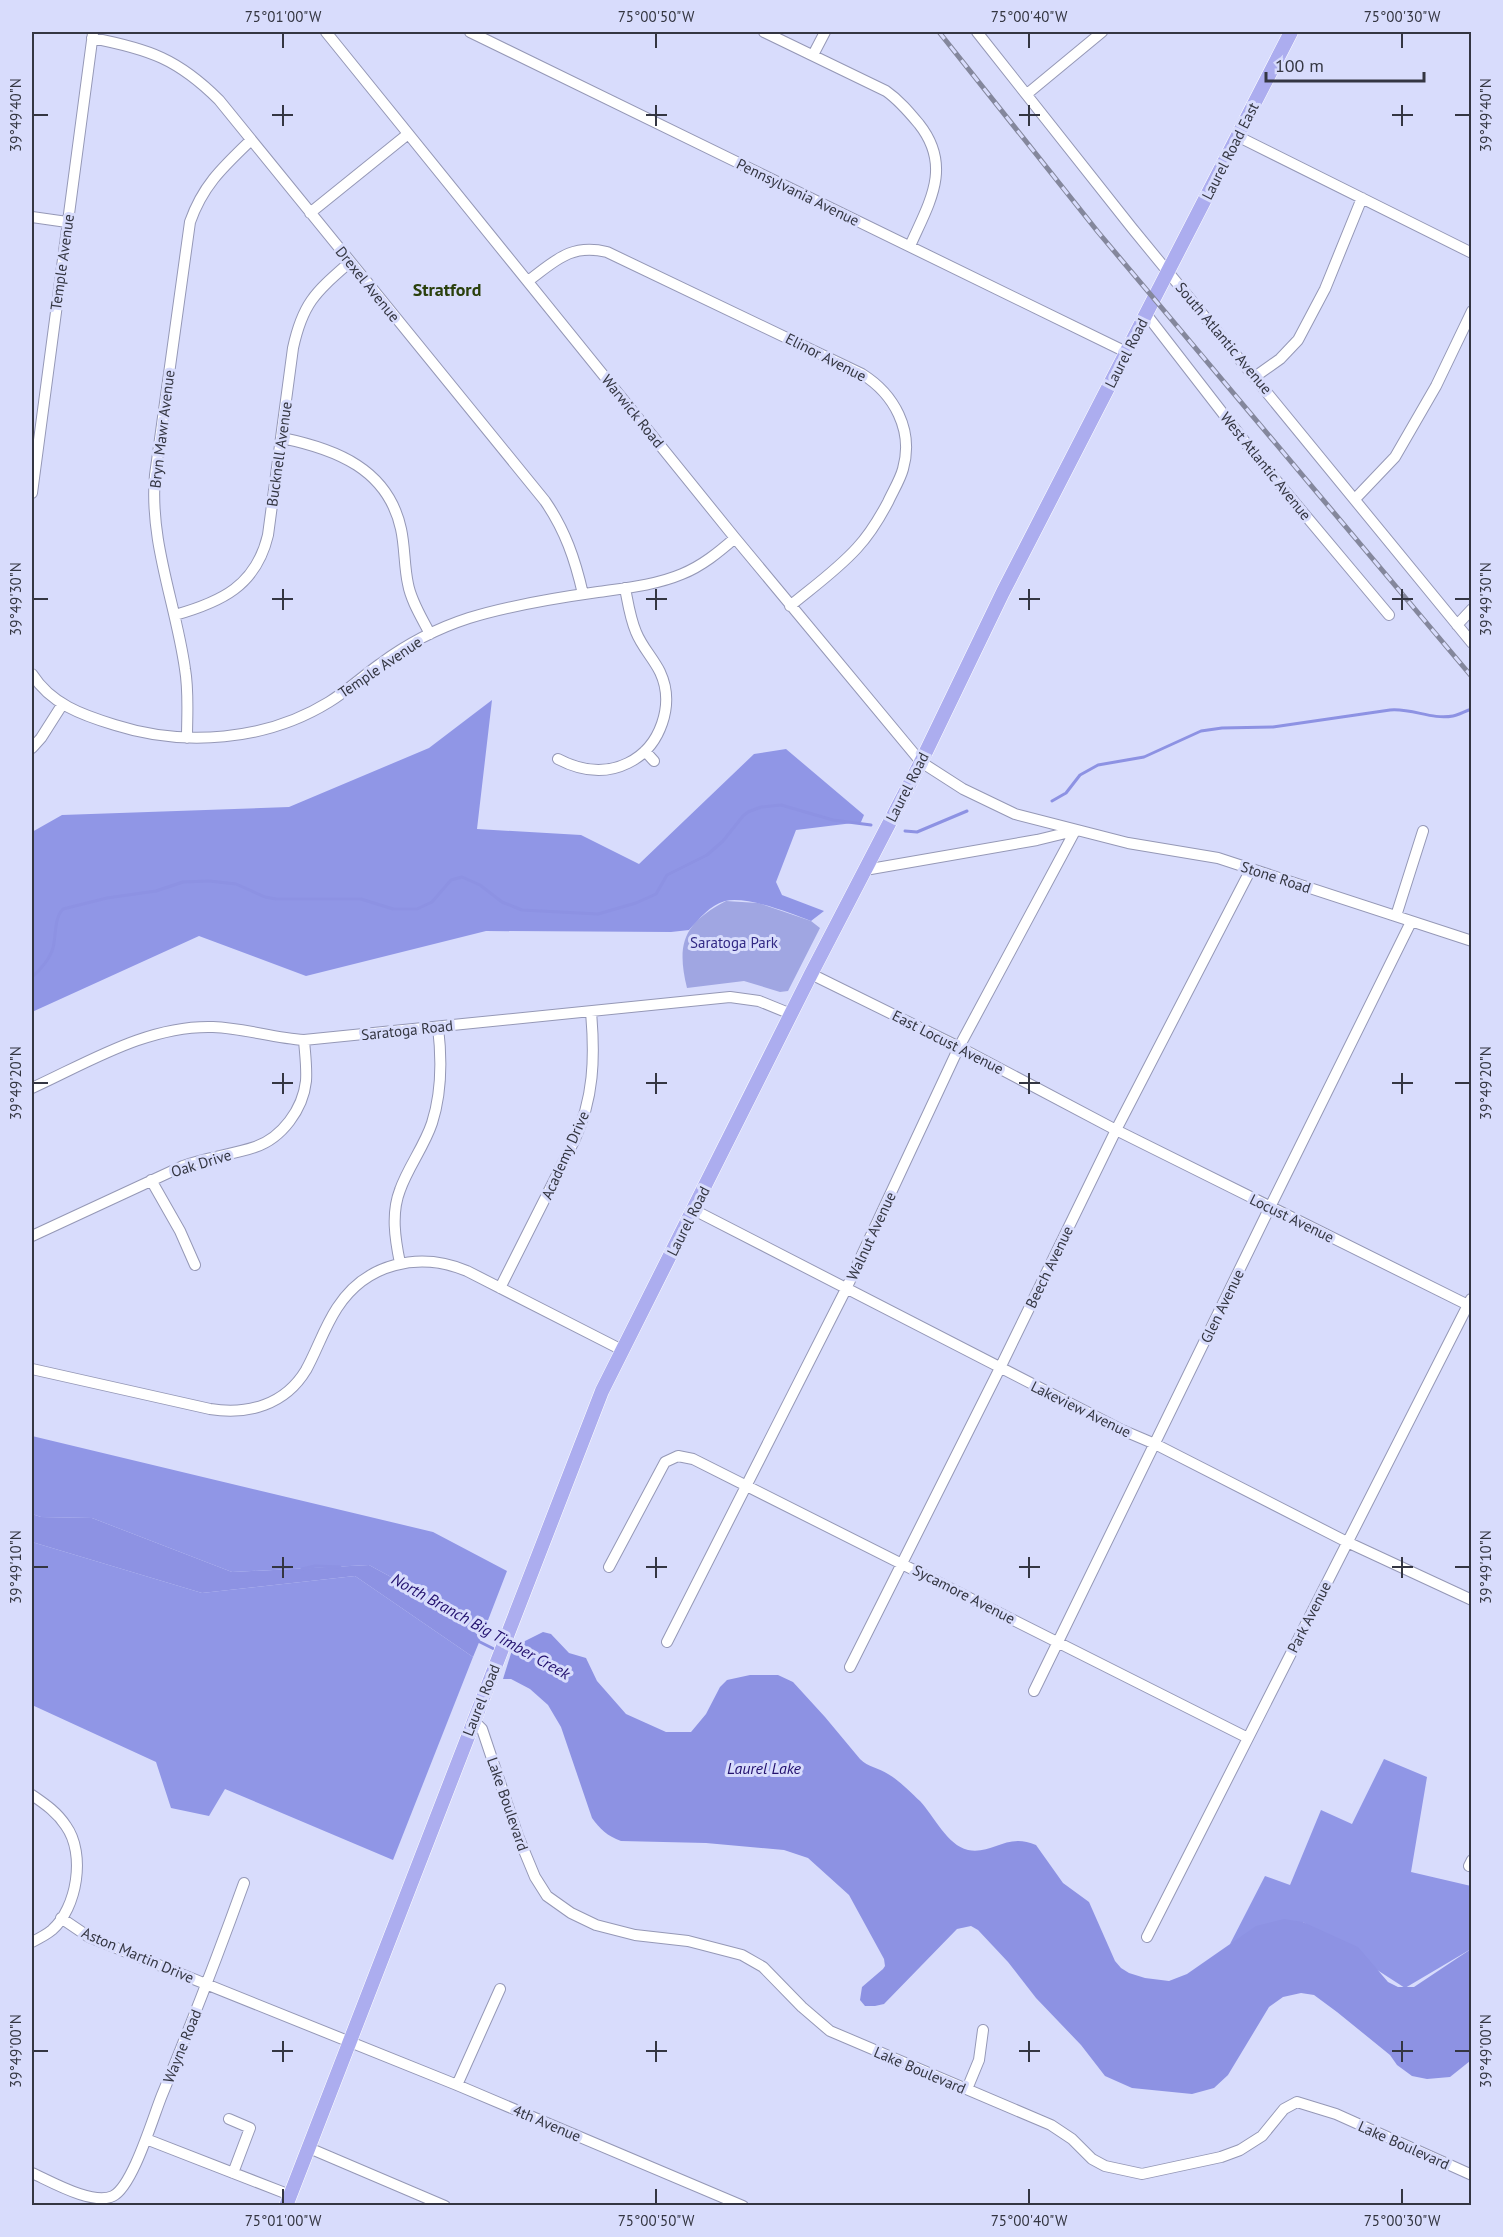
<svg xmlns="http://www.w3.org/2000/svg" width="1503" height="2237" font-family="'PT Sans',sans-serif">
<rect width="100%" height="100%" fill="#d8dcfc"/>
<path fill="#a0a6e2" d="M726,901L758,903L811,921L820,928L788,991L780,992L744,981L687,988C676,943 684,923 726,901Z"/>
<path fill="#9096e6" d="M492,700L477,829L581,835L639,864L754,754L786,749L864,815L861,822L796,830L776,882L782,895L824,911L811,921C789,913 748,896 725,901C710,905 699,919 689,930L671,932L486,931L306,976L199,936L32,1012V832L62,815L289,807L429,748Z
M32,1436L433,1532L507,1571L485,1628L369,1565L232,1572L92,1518L41,1517L32,1514Z
M32,1542L202,1593L355,1576L473,1657L393,1860L225,1789L209,1816L171,1808L156,1762L32,1705Z
M1384,1759L1427,1777L1411,1872L1471,1886V1949L1405,1988L1303,1922L1230,1944L1265,1876L1290,1885L1321,1810L1352,1824Z"/>
<path fill="#8d92e3" d="M32,1514L41,1517L92,1518L232,1572L369,1565L485,1628L473,1657L355,1576L202,1593L32,1542Z
M543,1632L551,1634L569,1653L586,1658L597,1681L626,1714L666,1732H691L706,1714L720,1687L727,1680L750,1675H778L793,1682L825,1717L860,1759C868,1767 879,1768 888,1774C899,1780 911,1793 920,1801C934,1816 947,1845 968,1850C992,1855 1007,1832 1036,1845L1063,1883L1089,1902L1115,1961L1121,1968L1129,1973L1145,1978L1169,1981L1187,1974L1256,1926L1284,1919L1303,1922L1358,1947L1388,1982L1398,1987H1414L1471,1949L1470,2061L1450,2077L1427,2079L1412,2076L1397,2065L1390,2055L1337,2012L1314,1995L1301,1993L1283,1997L1269,2007L1228,2075L1214,2088L1192,2094L1132,2088L1105,2076L1081,2045L1036,1998L1008,1962L978,1930L971,1926L957,1929L884,2004L875,2006H865L860,2000L862,1987L883,1969L885,1966L884,1959L849,1895L808,1858L784,1850L706,1843L621,1841C607,1836 600,1829 592,1818L561,1727L548,1705L530,1689L511,1679H503L513,1647Z"/>
<g fill="none" stroke-linecap="round" stroke-linejoin="round">
<path stroke="#8d92e3" stroke-width="3" d="M1052,801L1066,793L1080,775L1098,765L1144,757L1201,731L1222,728L1273,727L1390,710C1413,708 1431,720 1453,716C1459,715 1465,711 1472,709
M905,831L917,832L967,811
M32,977C40,970 48,961 52,951C57,938 53,919 63,909L107,898L156,891L183,882L209,881L236,884L265,897L276,899H361L393,909H417L432,902L451,880L462,877L480,885L502,902L522,910L598,914L636,903L656,894L667,875L707,855L723,841L743,816L748,812L761,807L781,805L833,820L871,825
M302,1569L315,1566L340,1567
M478,1641L496,1650"/>
<g stroke="#9598b6" stroke-width="12">
<path id="minor" d="M326,32L735,538L921,762L963,789L1015,814L1128,843L1218,858L1472,941
M470,32L1126,352
M764,32L886,91C899,100 909,112 919,124C953,167 929,203 910,246
M977,32L1132,228L1472,643
M92,38C149,49 178,59 219,100L545,501C565,530 575,559 583,594
M813,55L825,32
M1027,94L1102,32
M1237,136L1472,253
M310,213L408,134
M32,217L67,222
M528,281C555,261 571,243 607,252L862,374C894,394 914,430 903,469C900,480 893,491 888,502C879,519 870,534 857,548C837,570 813,587 790,606
M1146,314L1259,460L1389,615
M1256,376L1280,359L1298,340L1325,289L1362,198
M282,438C336,449 388,469 401,529C405,547 404,566 408,584C411,601 422,618 430,634
M32,493L93,33
M1355,499L1395,457L1436,386L1472,311
M175,615C221,602 256,586 268,535L293,348C303,302 316,292 350,262
M1457,625L1472,609
M32,674C51,704 82,715 115,725C184,747 266,741 329,702C347,691 363,676 380,664C407,644 438,628 469,618C511,605 555,598 598,592C626,588 656,585 682,574C702,566 719,552 735,538
M187,738C187,715 189,692 185,669C176,604 149,542 155,475L190,222C203,185 223,167 251,140
M32,748L41,738L62,705
M645,751L654,761
M558,759C581,771 604,775 628,763C661,747 675,704 660,672C653,658 642,647 636,632C630,618 628,603 625,588
M865,870L1037,840L1074,831
M1396,916L1423,831
M811,974L959,1047L1116,1130L1468,1305
M32,1088C89,1062 148,1025 213,1027C244,1028 273,1038 304,1040L730,997L759,1001L791,1014
M151,1180L180,1231L195,1265
M694,1210L1122,1430L1155,1444L1347,1542L1472,1600
M32,1236L183,1166C207,1157 231,1155 255,1147C282,1138 303,1109 306,1081C307,1067 305,1054 304,1040
M400,1263C395,1239 391,1213 400,1190C408,1167 424,1147 432,1123C442,1092 442,1060 438,1027
M500,1288L574,1141C594,1099 595,1057 591,1012
M32,1369L210,1409C248,1415 285,1405 306,1370C317,1350 324,1328 337,1308C366,1263 419,1251 467,1271L622,1350
M609,1567L665,1462L678,1456L693,1459L1248,1738
M667,1642L846,1289L959,1047L1075,831
M850,1667L1000,1368L1116,1130L1251,869
M1034,1691L1270,1207L1411,922
M473,1720L482,1729L518,1836L535,1877L547,1896L571,1913L596,1925L635,1935L688,1941L742,1955L763,1967L802,2007L830,2031L1051,2125L1072,2139L1092,2159L1105,2166L1142,2174L1221,2157L1240,2150L1262,2136L1284,2109L1297,2102L1336,2114L1472,2175
M32,1795C45,1804 57,1812 66,1826C86,1854 77,1908 52,1930C46,1935 38,1939 32,1942
M1469,1866L1472,1860
M61,1918L89,1937L457,2085L743,2206
M1147,1937L1471,1299
M457,2085L500,1989
M967,2089L979,2060L983,2030
M229,2119L250,2128L233,2173
M146,2139L290,2195
M309,2148L445,2206
M32,2173C50,2181 93,2206 113,2196C133,2186 153,2117 162,2095C191,2025 218,1955 244,1883"/>
</g>
<g stroke="#fff" stroke-width="15">
<path id="major" d="M286,2206L602,1391L811,974L921,762L1003,592L1291,32"/>
</g>
<use href="#minor" stroke="#fff" stroke-width="10"/>
<use href="#major" stroke="#acadef" stroke-width="14"/>
<g stroke="#84879c" stroke-width="5">
<path id="rail" d="M939,32L1098,232L1472,677"/>
</g>
<use href="#rail" stroke="#d8dcfc" stroke-width="3" stroke-dasharray="9" stroke-linecap="butt"/>
</g>
<path fill="none" stroke="#343642" stroke-width="2" d="M283,33V48M656,33V48M1029,33V48M1402,33V48M283,105V126M656,105V126M1029,105V126M1402,105V126M33,115H48M272,115H293M646,115H667M1019,115H1040M1392,115H1413M1455,115H1470M283,589V610M656,589V610M1029,589V610M1402,589V610M33,599H48M272,599H293M646,599H667M1019,599H1040M1392,599H1413M1455,599H1470M283,1073V1094M656,1073V1094M1029,1073V1094M1402,1073V1094M33,1083H48M272,1083H293M646,1083H667M1019,1083H1040M1392,1083H1413M1455,1083H1470M283,1557V1578M656,1557V1578M1029,1557V1578M1402,1557V1578M33,1567H48M272,1567H293M646,1567H667M1019,1567H1040M1392,1567H1413M1455,1567H1470M283,2041V2062M656,2041V2062M1029,2041V2062M1402,2041V2062M33,2051H48M272,2051H293M646,2051H667M1019,2051H1040M1392,2051H1413M1455,2051H1470M283,2189V2204M656,2189V2204M1029,2189V2204M1402,2189V2204"/>
<g text-anchor="middle" dominant-baseline="central" stroke-width="6" stroke-linejoin="round" paint-order="stroke">
<g font-size="15" fill="#343642" stroke="#d8dcfc">
<text transform="translate(1230 151) rotate(-63)">Laurel Road East</text>
<text transform="translate(798 192) rotate(26)">Pennsylvania Avenue</text>
<text transform="translate(62 262) rotate(-82)">Temple Avenue</text>
<text transform="translate(368 284) rotate(51)">Drexel Avenue</text>
<text transform="translate(1224 338) rotate(50)">South Atlantic Avenue</text>
<text transform="translate(1126 353) rotate(-63)">Laurel Road</text>
<text transform="translate(826 357) rotate(27)">Elinor Avenue</text>
<text transform="translate(633 411) rotate(51)">Warwick Road</text>
<text transform="translate(162 429) rotate(-83)">Bryn Mawr Avenue</text>
<text transform="translate(279 454) rotate(-82)">Bucknell Avenue</text>
<text transform="translate(1266 466) rotate(51)">West Atlantic Avenue</text>
<text transform="translate(380 667) rotate(-34)">Temple Avenue</text>
<text transform="translate(907 787) rotate(-63)">Laurel Road</text>
<text transform="translate(1276 877) rotate(18)">Stone Road</text>
<text transform="translate(407 1030) rotate(-6)">Saratoga Road</text>
<text transform="translate(948 1042) rotate(27)">East Locust Avenue</text>
<text transform="translate(565 1155) rotate(-66)">Academy Drive</text>
<text transform="translate(201 1163) rotate(-17)">Oak Drive</text>
<text transform="translate(1292 1218) rotate(26)">Locust Avenue</text>
<text transform="translate(688 1221) rotate(-63)">Laurel Road</text>
<text transform="translate(871 1236) rotate(-65)">Walnut Avenue</text>
<text transform="translate(1049 1267) rotate(-64)">Beech Avenue</text>
<text transform="translate(1222 1306) rotate(-64)">Glen Avenue</text>
<text transform="translate(1081 1409) rotate(26)">Lakeview Avenue</text>
<text transform="translate(964 1594) rotate(27)">Sycamore Avenue</text>
<text transform="translate(1309 1617) rotate(-63)">Park Avenue</text>
<text transform="translate(481 1700) rotate(-68)">Laurel Road</text>
<text transform="translate(508 1804) rotate(71)">Lake Boulevard</text>
<text transform="translate(138 1955) rotate(23)">Aston Martin Drive</text>
<text transform="translate(182 2046) rotate(-68)">Wayne Road</text>
<text transform="translate(920 2070) rotate(23)">Lake Boulevard</text>
<text transform="translate(547 2123) rotate(23)">4th Avenue</text>
<text transform="translate(1404 2145) rotate(24)">Lake Boulevard</text>
</g>
<g font-size="15" fill="#312884" stroke="#d8dcfc">
<text x="734" y="942">Saratoga Park</text>
</g>
<g font-size="16" font-style="italic" fill="#22106e" stroke="#d8dcfc">
<text transform="translate(481 1626) rotate(29)">North Branch Big Timber Creek</text>
<text x="764" y="1768">Laurel Lake</text>
</g>
<g font-size="18" font-weight="bold" fill="#2a400c" stroke="#d8dcfc">
<text x="447" y="289">Stratford</text>
</g>
</g>
<rect width="1503" height="2237" fill="none" stroke="#d8dcfc" stroke-width="66"/>
<path d="M1266 72v9h158v-9" fill="none" stroke="#343642" stroke-width="3"/>
<text x="1275" y="72" font-size="18" fill="#343642" stroke="#d8dcfc" stroke-width="4.5" paint-order="stroke">100 m</text>
<rect x="33" y="33" width="1437" height="2171" fill="none" stroke="#343642" stroke-width="2"/>
<g font-size="15" text-anchor="middle" fill="#343642">
<text x="283" y="22">75°01'00"W</text>
<text x="656" y="22">75°00'50"W</text>
<text x="1029" y="22">75°00'40"W</text>
<text x="1402" y="22">75°00'30"W</text>
<text transform="translate(16 115) rotate(-90)" y="5">39°49'40"N</text>
<text transform="translate(1486 115) rotate(-90)" y="5">39°49'40"N</text>
<text transform="translate(16 599) rotate(-90)" y="5">39°49'30"N</text>
<text transform="translate(1486 599) rotate(-90)" y="5">39°49'30"N</text>
<text transform="translate(16 1083) rotate(-90)" y="5">39°49'20"N</text>
<text transform="translate(1486 1083) rotate(-90)" y="5">39°49'20"N</text>
<text transform="translate(16 1567) rotate(-90)" y="5">39°49'10"N</text>
<text transform="translate(1486 1567) rotate(-90)" y="5">39°49'10"N</text>
<text transform="translate(16 2051) rotate(-90)" y="5">39°49'00"N</text>
<text transform="translate(1486 2051) rotate(-90)" y="5">39°49'00"N</text>
<text x="283" y="2226">75°01'00"W</text>
<text x="656" y="2226">75°00'50"W</text>
<text x="1029" y="2226">75°00'40"W</text>
<text x="1402" y="2226">75°00'30"W</text>
</g>
</svg>
